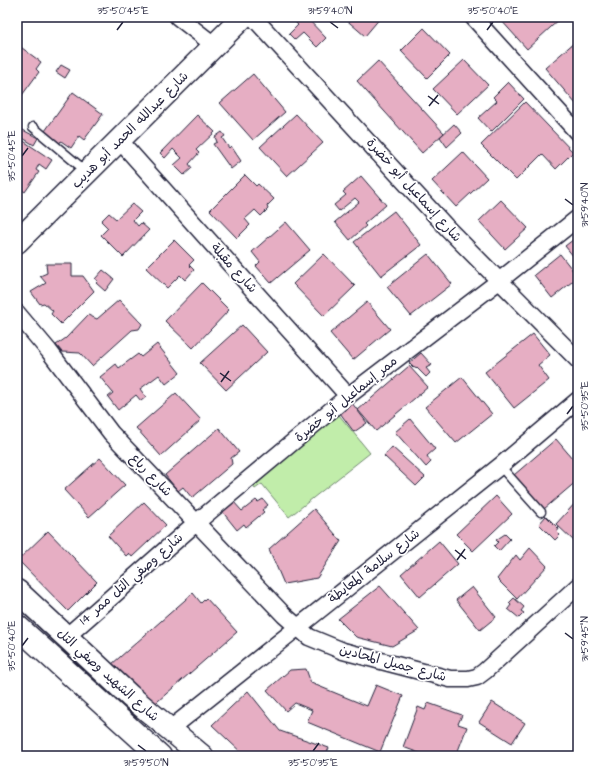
<svg xmlns="http://www.w3.org/2000/svg" width="595" height="773" font-family="'Architects Daughter','Playpen Sans Arabic',sans-serif">
<rect width="100%" height="100%" fill="#fff"/>
<filter id="ink" filterUnits="userSpaceOnUse"><feTurbulence type="fractalNoise" baseFrequency=".025" numOctaves="2"/><feDisplacementMap in="SourceGraphic" scale="8" xChannelSelector="R" yChannelSelector="G"/><feConvolveMatrix kernelMatrix="1 2 1 2 8 2 1 2 1" color-interpolation-filters="sRGB"/></filter>
<g filter="url(#ink)">
<path fill="#c1edaa" stroke="#728872" d="M339,415L370,453L289,517L262,484L255,489L251,484Z"/>
<path fill="#e6aec3" stroke="#22223b" d="M290,17H306L326,38L317,47L303,33L295,40L289,34L298,25Z
M343,17H381L365,36Z
M502,17H562L527,49L500,19Z
M424,28L450,55L427,78L401,51Z
M576,41L578,44V103L576,104L545,68Z
M18,45L41,62L36,69L39,72L17,102Z
M464,60L488,85L457,114L433,89Z
M378,61L444,133L422,153L357,81Z
M61,65L70,70L65,78L56,72Z
M253,74L285,112L253,140L220,103Z
M508,82L524,99L491,132L478,118L497,101L493,97Z
M73,92L103,114L84,140L79,136L71,148L61,141L59,144L45,131Z
M525,102L573,152L556,169L542,154L516,180L481,145Z
M296,114L323,143L287,176L260,147Z
M197,115L215,132L196,150L199,153L189,164L192,168L184,175L174,165L182,158L173,149L165,158L160,153Z
M454,124L462,133L447,147L440,137Z
M21,129L38,138L34,145L18,135Z
M222,132L225,136L222,138L229,148L231,146L241,161L231,169L213,144L217,142L215,137Z
M22,140L52,160L46,169L39,164L36,170L39,172L25,192L22,190L17,198V148Z
M463,152L487,178L456,207L432,181Z
M245,175L256,186L258,184L274,199L267,206L268,209L261,216L255,210L245,219L250,225L237,238L210,210Z
M361,176L386,205L364,224L366,226L350,240L335,222L359,202L355,198L339,211L334,205L346,195L343,192Z
M501,200L528,228L505,249L479,221Z
M132,204L141,212L133,220L138,226L141,223L149,230L123,257L101,235L108,228L101,221L109,213L116,219Z
M394,211L421,245L381,276L354,242Z
M286,222L310,250L271,283L256,266L260,262L252,252Z
M578,236V262L565,246Z
M174,240L194,260L189,265L194,270L185,280L180,275L167,288L146,268Z
M324,254L355,286L324,316L293,284Z
M428,254L452,284L411,316L387,287Z
M560,254L578,277L552,298L534,275Z
M46,264H72V276H83L94,291L61,324L51,314L53,311L44,303L40,304L31,292L46,283L40,276L47,273Z
M103,270L114,279L105,291L96,283L98,281L95,279Z
M202,283L229,310L193,348L165,321Z
M119,300L142,324L139,329L132,330L92,366L80,353L62,352L56,345L66,338L88,315L97,319Z
M367,302L390,329L353,360L330,333Z
M242,325L267,352L226,390L200,363Z
M533,334L550,355L538,365L549,380L514,408L485,372Z
M157,344L180,373L166,384L159,375L140,389L146,397L141,401L136,395L118,410L108,397L113,393L100,377L116,364L119,368L138,354L141,357Z
M421,353L432,365L426,368L430,373L426,377L416,367L414,368L409,363Z
M409,366L428,387L376,431L358,410Z
M462,377L492,414L456,443L425,407Z
M176,393L201,420L161,456L136,428Z
M352,403L367,423L354,432L340,413Z
M410,419L435,449L427,456L431,462L426,467L395,432Z
M219,428L239,452L231,458L232,464L192,498L183,487L178,491L165,475Z
M556,439L578,465V480L544,509L514,475Z
M392,447L425,477L416,486L384,456Z
M100,458L125,485L89,517L64,490Z
M496,496L512,514L473,551L456,534Z
M263,499L268,505L262,510L264,512L246,527L244,524L237,530L221,510L233,501L242,511L256,500L258,502Z
M578,500V538L575,542L556,524Z
M144,502L166,525L132,557L129,553L126,556L108,536Z
M314,509L341,541L317,578L284,584L269,549Z
M546,516L559,529L557,532L560,535L555,540L539,524Z
M48,531L97,582L68,611L18,560Z
M505,534L510,539L499,551L494,546L498,542L496,540Z
M439,541L458,564L420,597L401,574Z
M530,548L547,566L517,599L497,579L516,555L520,560Z
M380,586L419,630L392,646L356,637L338,619Z
M472,587L496,617L480,630L456,600Z
M193,593L201,603L206,598L237,632L150,708L112,664Z
M514,598L524,607L521,611L524,613L519,618L508,609L511,605L509,603Z
M306,669L311,683L367,706L376,685L403,696L380,752L307,722L312,710L295,703L286,711L267,690L290,670Z
M248,691L280,731L329,748L325,756H245L212,725Z
M492,702L525,723L512,743L479,722Z
M428,703L462,715L458,724L467,727L456,756H427L403,747L418,707L425,710Z"/>
<g fill="none" stroke-linecap="round" stroke-linejoin="round">
<g stroke="#22223b" stroke-width="11">
<path id="lane" d="M33,127L87,172
M500,466L541,512"/>
</g>
<g stroke="#22223b" stroke-width="19">
<path id="street" d="M178,17L214,45
M253,17L449,230L578,360
M473,17L578,133
M120,141L348,396
M17,313L49,351L111,433L284,615L309,637L343,651L450,679H468L477,677L485,671L578,586
M66,637L197,522L348,396L499,281L578,218
M169,730L500,466L578,400"/>
</g>
<g stroke="#22223b" stroke-width="25">
<path id="secondary" d="M17,242L243,17
M17,591L130,696L202,756
M17,626L160,756"/>
</g>
<use href="#lane" stroke="#fff" stroke-width="8"/>
<use href="#street" stroke="#fff" stroke-width="16"/>
<use href="#secondary" stroke="#fff" stroke-width="22"/>
</g>
</g>
<path fill="none" stroke="#22223b" stroke-width="1.5" d="M330,22L338,28M117,30L123,22M487,30L493,22M428,96L439,104M429,106L438,95M22,156L28,148M565,199L573,205M220,373L231,381M221,382L229,371M567,414L573,406M455,550L466,559M457,560L465,549M565,633L573,639M22,646L28,638M138,745L146,751M313,751L319,743"/>
<g text-anchor="middle" dominant-baseline="central" stroke-width="3.5" stroke-linejoin="round" paint-order="stroke">
<g font-size="13" fill="#22223b" stroke="#fff">
<text transform="translate(130 130) rotate(-45)">شارع عبدالله الحمد أبو هديب</text>
<text transform="translate(414 190) rotate(48)">شارع إسماعيل أبو خضرة</text>
<text transform="translate(234 268) rotate(48)">شارع مقبلة</text>
<text transform="translate(346 399) rotate(-39)">ممر إسماعيل أبو خضرة</text>
<text transform="translate(151 475) rotate(46)">شارع رباع</text>
<text transform="translate(374 566) rotate(-38)">شارع سلامة المعايطة</text>
<text transform="translate(131 579) rotate(-41)">شارع وصفي التل ممر 14</text>
<text transform="translate(393 663) rotate(15)">شارع جميل المحادين</text>
<text transform="translate(108 675) rotate(42)">شارع الشهيد وصفي التل</text>
</g>
</g>
<rect width="595" height="773" fill="none" stroke="#fff" stroke-width="44"/>
<rect x="22" y="22" width="551" height="729" fill="none" stroke="#22223b" stroke-width="1.5"/>
<g font-size="10" text-anchor="middle" fill="#22223b">
<text x="123" y="14">35°50'45"E</text>
<text x="330" y="14">31°59'40"N</text>
<text x="493" y="14">35°50'40"E</text>
<text transform="translate(11 156) rotate(-90)" y="4">35°50'45"E</text>
<text transform="translate(584 205) rotate(-90)" y="4">31°59'40"N</text>
<text transform="translate(584 406) rotate(-90)" y="4">35°50'35"E</text>
<text transform="translate(584 639) rotate(-90)" y="4">31°59'45"N</text>
<text transform="translate(11 646) rotate(-90)" y="4">35°50'40"E</text>
<text x="146" y="766">31°59'50"N</text>
<text x="313" y="766">35°50'35"E</text>
</g>
</svg>
